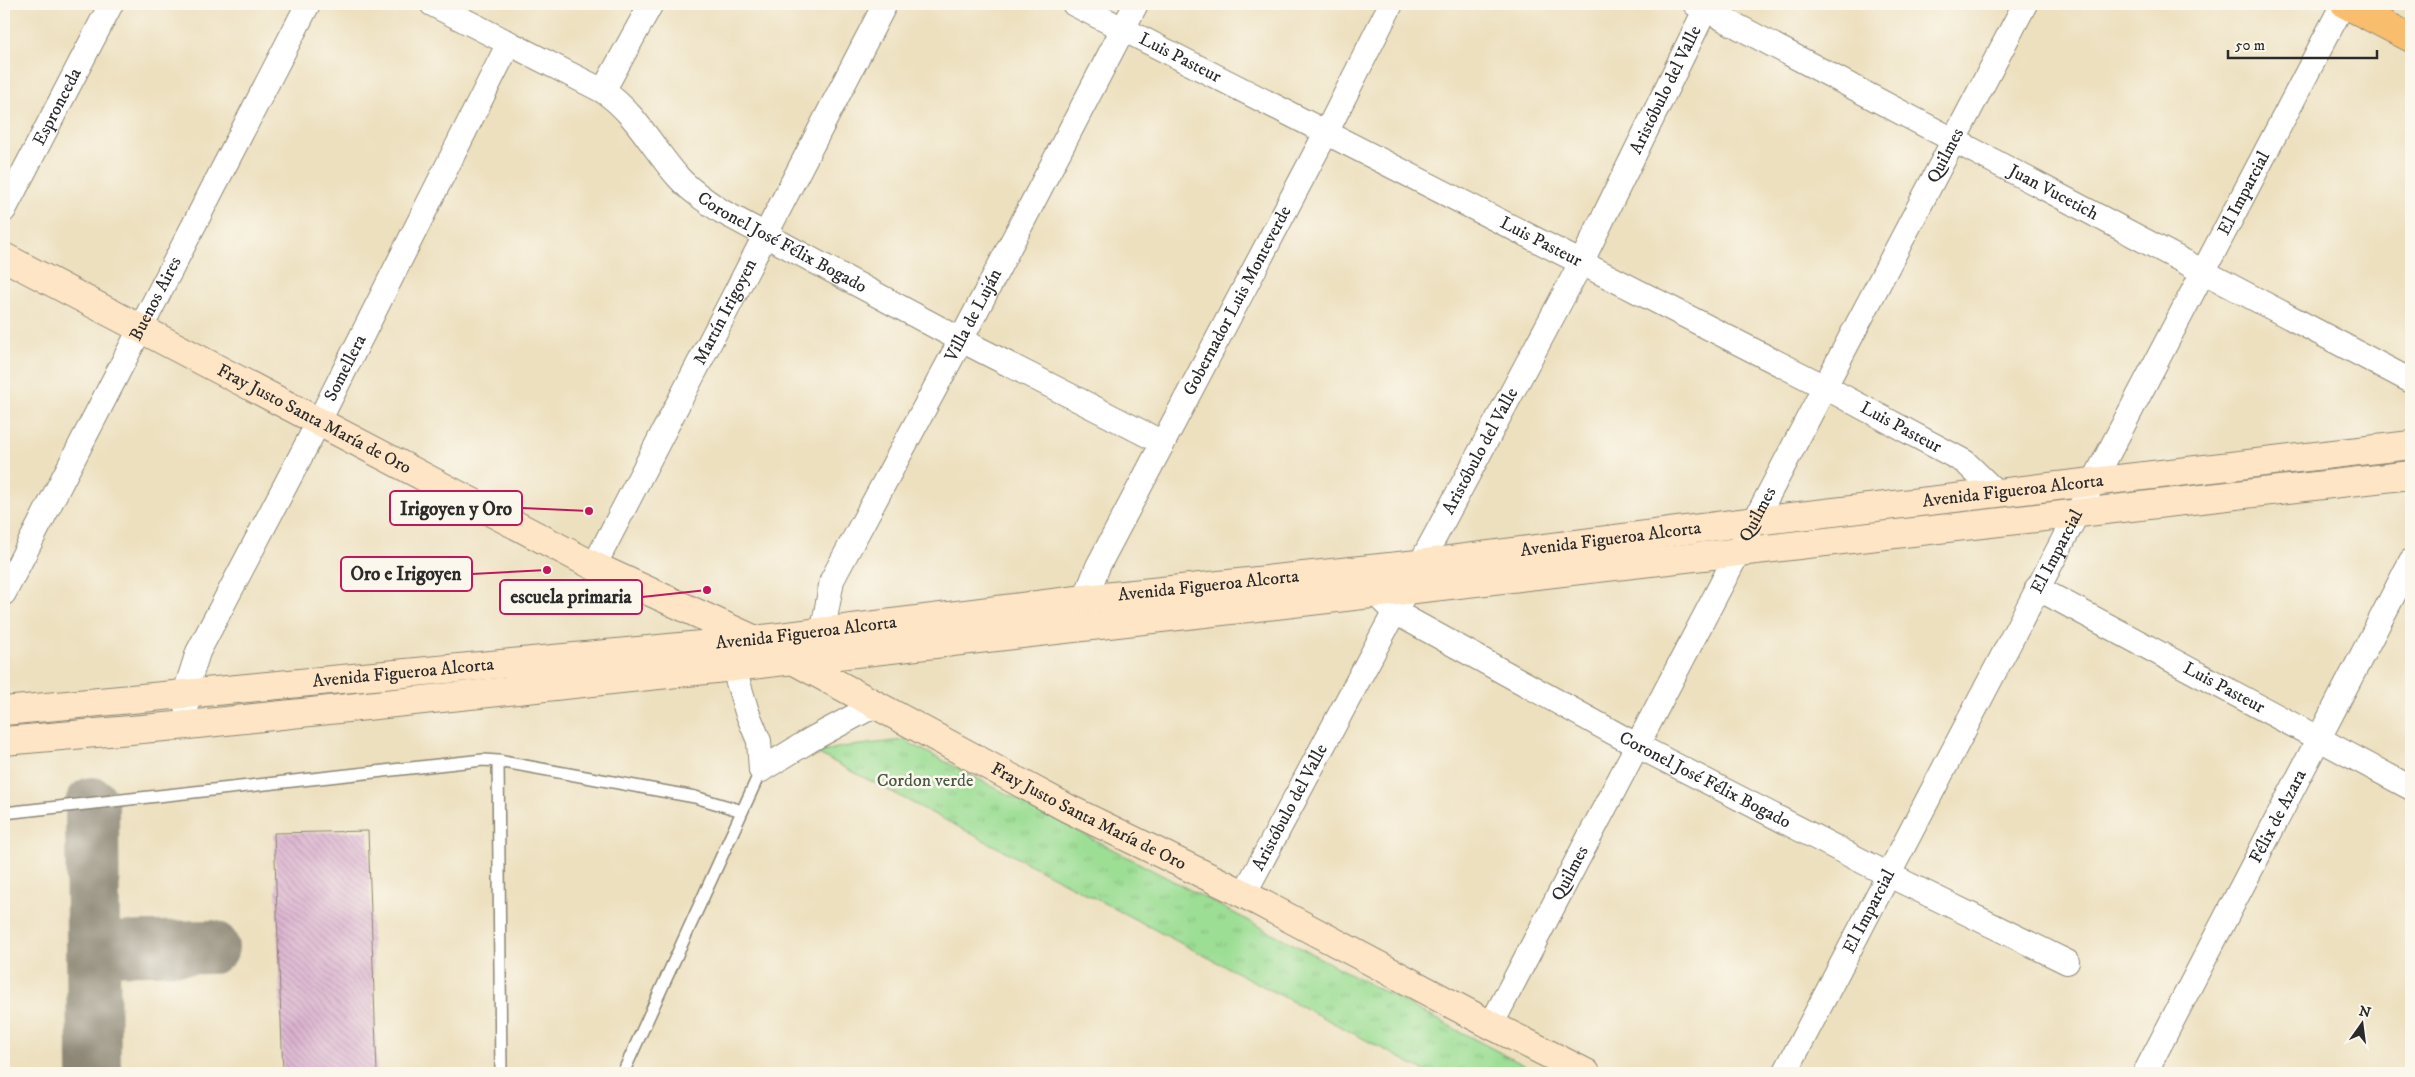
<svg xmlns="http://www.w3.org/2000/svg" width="2415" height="1077" font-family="'IM FELL DW Pica',serif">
<defs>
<pattern id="grass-tufts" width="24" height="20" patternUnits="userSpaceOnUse" patternTransform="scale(1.25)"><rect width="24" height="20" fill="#9dde95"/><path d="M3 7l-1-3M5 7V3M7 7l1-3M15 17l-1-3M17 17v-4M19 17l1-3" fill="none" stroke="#87bf81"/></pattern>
<pattern id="building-back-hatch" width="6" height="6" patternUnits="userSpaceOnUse" patternTransform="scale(1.25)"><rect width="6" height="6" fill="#dab0cf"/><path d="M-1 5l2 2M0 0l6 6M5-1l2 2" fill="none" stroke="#b18fa8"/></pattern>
</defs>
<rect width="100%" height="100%" fill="#fbf7ec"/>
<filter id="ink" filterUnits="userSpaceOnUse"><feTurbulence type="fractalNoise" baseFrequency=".02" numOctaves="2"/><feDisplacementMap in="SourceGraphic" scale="10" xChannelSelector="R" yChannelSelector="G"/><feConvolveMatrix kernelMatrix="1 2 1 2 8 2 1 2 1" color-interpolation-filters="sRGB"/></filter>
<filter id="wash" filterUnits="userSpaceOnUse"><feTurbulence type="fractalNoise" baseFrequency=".0096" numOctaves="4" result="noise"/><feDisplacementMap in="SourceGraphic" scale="20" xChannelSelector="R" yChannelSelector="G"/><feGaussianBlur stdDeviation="1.12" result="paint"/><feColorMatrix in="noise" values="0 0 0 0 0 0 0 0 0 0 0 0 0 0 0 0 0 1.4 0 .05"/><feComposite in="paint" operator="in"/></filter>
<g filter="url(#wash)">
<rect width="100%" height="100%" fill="#ede0bf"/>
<path fill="url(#grass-tufts)" stroke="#648460" d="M904,740L1539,1073H1429L817,753L842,747Z"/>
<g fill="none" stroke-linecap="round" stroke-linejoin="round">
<path stroke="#8c8675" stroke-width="54" d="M92,804L94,1073
M93,949L212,947"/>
</g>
<g id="blocks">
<path fill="url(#building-back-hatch)" d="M368,831L377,1073H283L274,833Z"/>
</g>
</g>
<g filter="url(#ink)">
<use href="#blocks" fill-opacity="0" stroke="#8c8675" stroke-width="1"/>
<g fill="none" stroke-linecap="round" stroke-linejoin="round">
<g stroke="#8c8675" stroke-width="14">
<path id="lane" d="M498,761L501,1073
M4,813L483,760L498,761L695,797L742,811
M623,1073L761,770"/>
</g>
<g stroke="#8c8675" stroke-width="26">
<g id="street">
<path id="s1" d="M432,4L603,91C637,114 652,148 679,178C691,191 706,201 721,211L961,340L1163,443"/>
<path id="s2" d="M1074,4L1825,387L1965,462L1998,494"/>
<path id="s3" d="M1695,4L2411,381"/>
<path d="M603,91L651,4"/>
<path id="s4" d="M4,210L111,4"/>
<path id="s5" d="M594,566L885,4"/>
<path id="s6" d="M2037,588L2411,788"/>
<path id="s7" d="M4,593L308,4"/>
<path id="s8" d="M1085,599L1098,566L1326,133L1391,4"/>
<path id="s9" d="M1383,601L1393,611L1636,745L1887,874L2067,962"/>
<path id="s10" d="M823,630L832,580L840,565L961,340L1136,4"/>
<path d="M728,649L747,712L759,741L761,770"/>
<path id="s11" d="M188,725L185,693L198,652L318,423L509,43"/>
<path d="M761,770L812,739L875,705"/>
<path id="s12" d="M1244,894L1581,263L1708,4"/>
<path id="s13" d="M1491,1025L2025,4"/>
<path id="s14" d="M1785,1073L2343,4"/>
<path id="s15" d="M2145,1073L2411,561"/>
</g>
</g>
<g stroke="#8c8675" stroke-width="30">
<g id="secondary">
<path id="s16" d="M4,257L594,566L753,639"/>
<path id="s17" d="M789,658L1069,809L1244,894L1491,1025L1586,1073"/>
<path id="s18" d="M4,711L754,640L1085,599L1418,564L1756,521L2411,445"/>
<path d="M4,741L188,725L734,667L2411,475"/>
</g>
</g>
<g stroke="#8c8675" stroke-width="30">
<path id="primary" d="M2345,4L2411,38"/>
</g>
<use href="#lane" stroke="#fff" stroke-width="11"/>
<use href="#street" stroke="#fff" stroke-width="24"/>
<use href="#secondary" stroke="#fde5c5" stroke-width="28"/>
<use href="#primary" stroke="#f9be6d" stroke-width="28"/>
</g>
</g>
<g text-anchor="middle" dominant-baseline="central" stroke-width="5" stroke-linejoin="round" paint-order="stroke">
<g font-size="18" fill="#2b2b2b" stroke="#fbf7ec">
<text stroke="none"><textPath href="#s2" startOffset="119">Luis Pasteur</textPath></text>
<text stroke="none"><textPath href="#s12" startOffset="908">Aristóbulo del Valle</textPath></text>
<text stroke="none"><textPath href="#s4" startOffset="116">Espronceda</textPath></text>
<text stroke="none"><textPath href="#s13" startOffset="981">Quilmes</textPath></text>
<text stroke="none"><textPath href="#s3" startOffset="405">Juan Vucetich</textPath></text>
<text stroke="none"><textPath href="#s14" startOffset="992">El Imparcial</textPath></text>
<text stroke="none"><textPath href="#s1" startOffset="430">Coronel José Félix Bogado</textPath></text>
<text stroke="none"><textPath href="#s2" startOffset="524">Luis Pasteur</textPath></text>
<text stroke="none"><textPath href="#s7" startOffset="331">Buenos Aires</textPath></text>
<text stroke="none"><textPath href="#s8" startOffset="335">Gobernador Luis Monteverde</textPath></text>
<text stroke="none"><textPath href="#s5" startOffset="286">Martín Irigoyen</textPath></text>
<text stroke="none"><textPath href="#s10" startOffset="351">Villa de Luján</textPath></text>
<text stroke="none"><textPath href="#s11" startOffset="395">Somellera</textPath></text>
<text stroke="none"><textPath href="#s16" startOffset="350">Fray Justo Santa María de Oro</textPath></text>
<text stroke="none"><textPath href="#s2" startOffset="929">Luis Pasteur</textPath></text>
<text stroke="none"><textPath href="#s12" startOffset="502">Aristóbulo del Valle</textPath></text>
<text stroke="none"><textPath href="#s18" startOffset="2021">Avenida Figueroa Alcorta</textPath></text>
<text stroke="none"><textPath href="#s13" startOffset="576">Quilmes</textPath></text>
<text stroke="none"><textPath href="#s18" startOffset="1616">Avenida Figueroa Alcorta</textPath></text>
<text stroke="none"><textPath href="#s14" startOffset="588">El Imparcial</textPath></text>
<text stroke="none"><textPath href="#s18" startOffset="1211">Avenida Figueroa Alcorta</textPath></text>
<text stroke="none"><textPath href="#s18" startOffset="806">Avenida Figueroa Alcorta</textPath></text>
<text stroke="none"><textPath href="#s18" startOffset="401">Avenida Figueroa Alcorta</textPath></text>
<text stroke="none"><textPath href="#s6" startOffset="212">Luis Pasteur</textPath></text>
<text stroke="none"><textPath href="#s9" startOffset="369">Coronel José Félix Bogado</textPath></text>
<text stroke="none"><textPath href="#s12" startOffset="98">Aristóbulo del Valle</textPath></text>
<text stroke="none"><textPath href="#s17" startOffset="339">Fray Justo Santa María de Oro</textPath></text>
<text stroke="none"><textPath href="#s15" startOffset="289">Félix de Azara</textPath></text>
<text stroke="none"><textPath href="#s13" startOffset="171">Quilmes</textPath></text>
<text stroke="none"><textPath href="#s14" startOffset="182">El Imparcial</textPath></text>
</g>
<g font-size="18" fill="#485846" stroke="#fbf7ec">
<text x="925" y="781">Cordon verde</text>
</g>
</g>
<path fill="none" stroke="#c2185b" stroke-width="2" d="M589 511L522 508M547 570L472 574M707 590L642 597"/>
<g fill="#c2185b" stroke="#fbf7ec" stroke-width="2">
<circle cx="589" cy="511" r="5"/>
<circle cx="547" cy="570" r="5"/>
<circle cx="707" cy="590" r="5"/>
</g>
<g fill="#fbf7ec" stroke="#c2185b" stroke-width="2">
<rect x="390" y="491" width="132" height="34" rx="5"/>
<rect x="341" y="557" width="131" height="34" rx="5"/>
<rect x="500" y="580" width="142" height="34" rx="5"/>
</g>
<g font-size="19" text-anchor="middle" font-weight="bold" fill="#2b2b2b">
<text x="456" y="515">Irigoyen y Oro</text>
<text x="406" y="580">Oro e Irigoyen</text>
<text x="571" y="603">escuela primaria</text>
</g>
<rect width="2415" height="1077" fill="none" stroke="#fbf7ec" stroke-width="20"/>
<g transform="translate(2362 1024) rotate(14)" stroke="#fbf7ec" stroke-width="4" paint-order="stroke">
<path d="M0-4L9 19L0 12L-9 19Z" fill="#2b2b2b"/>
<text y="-8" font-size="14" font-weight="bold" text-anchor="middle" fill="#2b2b2b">N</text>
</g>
<path d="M2228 50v8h149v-8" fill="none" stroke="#2b2b2b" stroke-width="2.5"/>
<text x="2235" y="50" font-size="15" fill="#2b2b2b" stroke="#fbf7ec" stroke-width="4" paint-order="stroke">50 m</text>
</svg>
